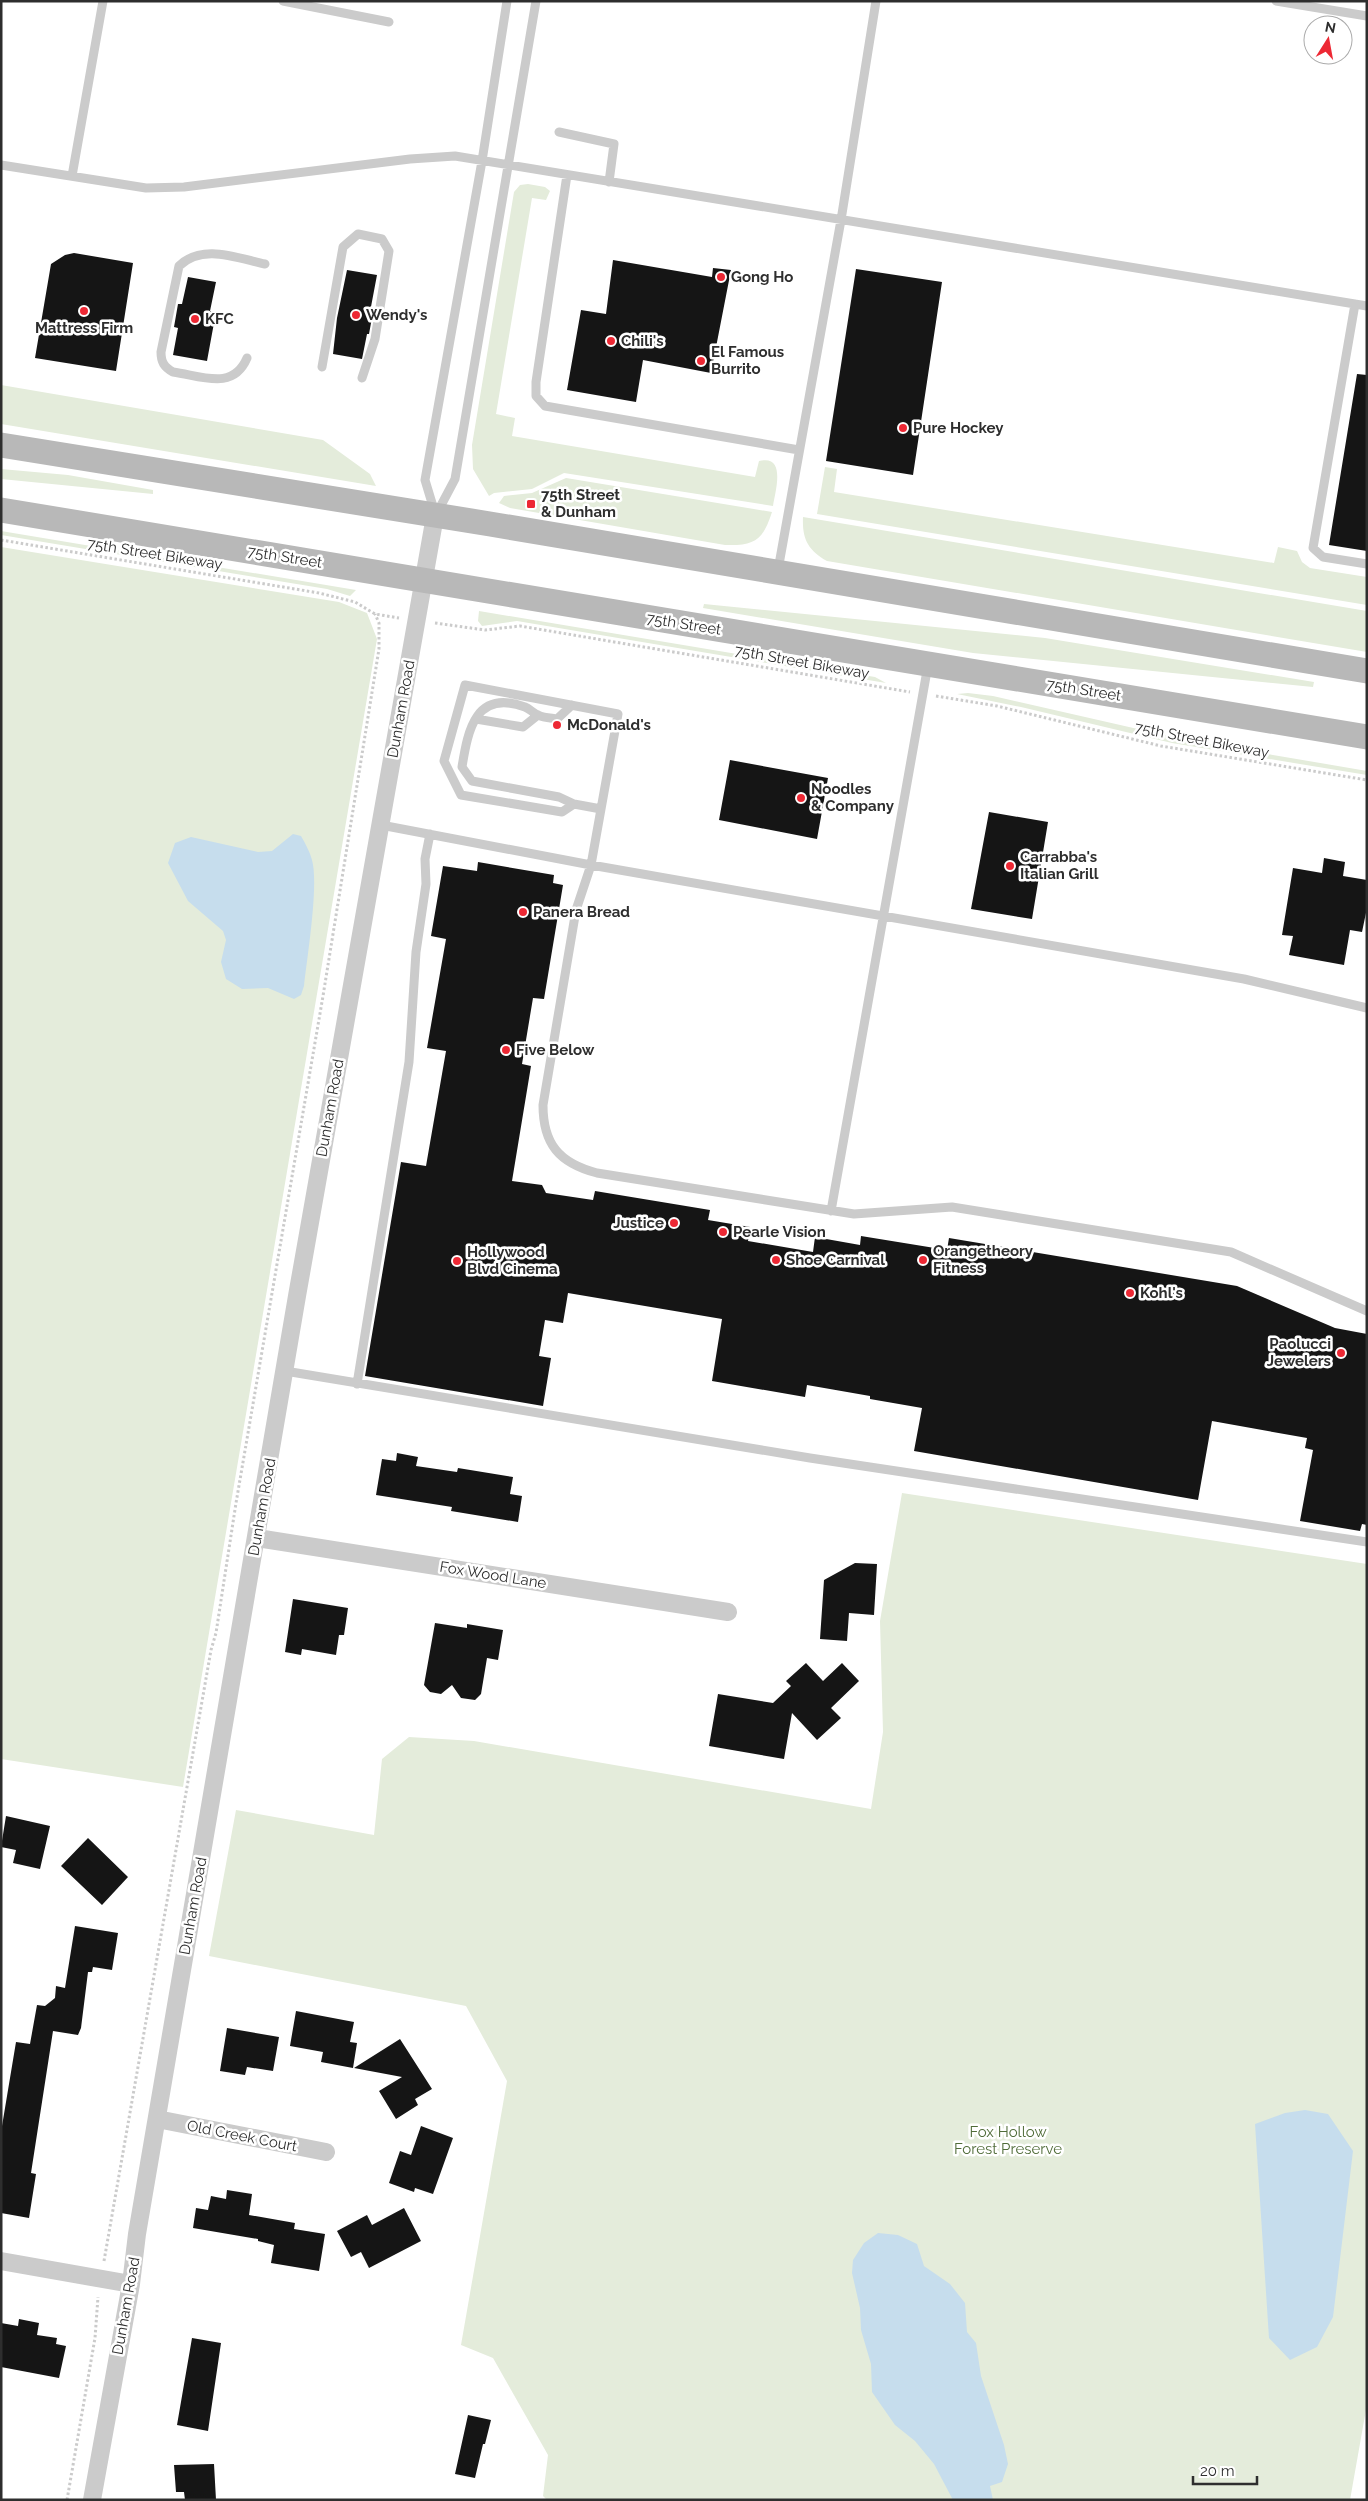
<svg xmlns="http://www.w3.org/2000/svg" width="1368" height="2501" font-family="Raleway,sans-serif">
<rect width="100%" height="100%" fill="#fff"/>
<path fill="#e4ecdb" d="M528,184L545,187L550,191L546,200L532,198L496,414L515,418L512,436L755,477L759,461C787,454 775,492 773,506L564,473L532,489L494,493L489,496L473,469L472,445L514,192L520,185Z
M1,385L323,440L370,474L376,486L1,424Z
M825,467L837,469L834,492L1274,563L1278,547L1297,551L1302,562L1310,568L1367,577V605L817,514Z
M1,469L68,475L153,490V494L1,479Z
M566,478L772,512C763,540 755,546 725,545L510,508L499,503L504,496L532,493Z
M803,517L1367,611V652L827,561C808,550 802,539 803,517Z
M1,531L356,590L350,596L327,589L1,535Z
M1,547L339,602L367,613L377,639L183,1787L1,1759Z
M704,604L1045,638L1314,682L1313,687L973,653L703,608Z
M479,611L875,677L886,683L517,621L482,626L478,621Z
M968,693L993,696L1186,740L1367,771V775L1172,743L1021,707L957,694Z
M902,1493L1367,1564V2404L1350,2500H547L543,2496L548,2455L493,2358L461,2345L507,2081L466,2006L209,1956L236,1810L374,1835L382,1759L409,1737L474,1741L871,1809L883,1732L880,1621Z"/>
<path fill="#c6dded" d="M293,834L301,836C305,843 310,852 312,860C319,885 307,958 304,986L301,995L294,999L268,988L242,989L226,979L221,962L226,940L223,931L188,901L168,863L175,843L191,837L258,852L272,851Z
M1305,2110L1328,2114L1353,2151L1333,2317L1317,2347L1290,2360L1269,2338L1255,2124L1285,2113Z
M878,2233L898,2235L917,2244L924,2266L950,2284L965,2303L967,2332L976,2343L981,2376L1004,2445L1008,2464L1002,2482L990,2486L993,2500H953L934,2464L915,2441L895,2425L872,2392L871,2364L861,2330L860,2308L852,2273L853,2260L864,2243Z"/>
<path fill="#151515" d="M74,253L133,263L116,371L35,358L51,264L65,255Z
M613,260L712,277L713,268L731,270L711,373L643,360L636,402L567,390L581,310L606,314Z
M856,269L942,282L913,475L826,461Z
M347,270L377,275L370,312H373L369,334H367L362,359L333,354L337,318Z
M188,277L216,282L210,311L216,312L207,361L173,355L178,328L174,327L178,304H182Z
M1357,374L1367,375V551L1329,545Z
M730,760L828,778L817,839L719,820Z
M989,812L1048,822L1032,919L971,909Z
M1324,858L1345,862L1343,876L1367,880V908L1362,932L1350,930L1344,965L1289,955L1293,936L1282,935L1293,868L1322,873Z
M478,862L554,875L553,883L563,885L544,999L533,998L522,1064L531,1066L512,1181L542,1185L546,1193L593,1200L595,1191L710,1210L708,1220L750,1227L748,1241L813,1252L815,1237L860,1245L861,1236L947,1250L949,1238L1237,1286L1335,1328L1367,1334V1525L1362,1524L1360,1531L1300,1521L1313,1450L1305,1448L1307,1438L1212,1421L1198,1500L914,1451L922,1408L870,1399V1396L807,1385L805,1397L712,1381L722,1319L568,1293L563,1323L545,1320L539,1356L551,1358L543,1406L365,1376L401,1162L426,1166L446,1051L427,1048L446,939L431,936L443,866L477,871Z
M397,1453L418,1457L416,1466L457,1472L458,1468L513,1477L510,1494L522,1496L518,1522L451,1511L452,1507L376,1495L382,1459L396,1461Z
M855,1563L877,1564L874,1615L849,1613L847,1641L820,1639L824,1580Z
M293,1599L348,1608L344,1635H339L336,1655L302,1649L301,1655L285,1652Z
M435,1623L467,1628V1624L503,1630L498,1660L487,1658L481,1694L475,1700L461,1698L452,1685L441,1694L430,1692L424,1685Z
M806,1663L823,1681L842,1663L859,1681L831,1708L841,1718L817,1740L792,1713L784,1759L709,1746L718,1694L773,1703L791,1686L786,1681Z
M6,1816L50,1826L40,1869L13,1863L16,1850L1,1847Z
M88,1838L128,1877L102,1905L61,1866Z
M75,1926L118,1933L112,1970L93,1967L92,1972H88L81,2028L78,2035L53,2031L31,2173L36,2174L29,2218L1,2213V2132L16,2042L30,2044L37,2005L45,2006L55,1998L56,1986L65,1988Z
M296,2011L354,2022L350,2042L357,2043L353,2068L321,2062L323,2052L290,2046Z
M227,2028L279,2037L273,2071L247,2067L245,2075L220,2071Z
M400,2039L432,2089L415,2099L418,2105L396,2119L379,2091L402,2077L354,2068Z
M421,2126L453,2138L433,2194L415,2188L414,2192L389,2183L400,2151L411,2155Z
M227,2190L252,2194L249,2215L295,2223L294,2229L325,2234L319,2271L271,2263L274,2245L258,2241V2239L193,2228L196,2208L208,2210L211,2196L226,2199Z
M404,2208L421,2241L369,2268L361,2252L351,2257L337,2231L367,2215L372,2225Z
M19,2319L39,2323L37,2335L57,2338L56,2344L66,2346L59,2378L1,2367V2323L18,2326Z
M192,2338L221,2343L208,2431L177,2425Z
M468,2415L491,2420L485,2444H483L475,2478L455,2474Z
M214,2464L216,2500H185L184,2492H176L174,2465Z"/>
<g fill="none" stroke-linecap="round" stroke-linejoin="round">
<path stroke="#cbcbcb" stroke-width="3" stroke-dasharray="2.5 2.5" stroke-linecap="butt" d="M1,540L319,593L355,602L375,614L399,618
M435,623L485,630L520,626L910,692
M936,696L997,706L1161,746L1367,780
M104,2261L211,1650L216,1633L236,1503L323,996L379,649V623L375,614
M67,2500L95,2338L98,2297"/>
<path stroke="#cbcbcb" stroke-width="9" d="M283,1L389,22
M1276,1L1367,16
M559,132L614,144L609,182
M1,165L146,188L184,187L410,159L455,156L1367,306
M567,175L536,382V396L545,406L799,450
M72,176L103,1
M1355,304L1313,548L1323,557L1367,564
M247,358C233,391 202,376 173,372C164,367 161,362 161,352L179,266C202,243 237,258 265,264
M322,367L343,247L358,234L382,239L389,251L375,339L362,378
M435,513L425,480L482,161L507,1
M437,513L455,479L536,1
M778,570L841,220L876,1
M572,705L557,719C551,718 544,718 538,715C533,713 530,709 525,707C476,689 468,729 462,767L472,781L559,797L574,804
M476,719L523,727L538,715
M601,809L574,804L562,812L461,795L444,761L465,685L618,714L591,865L576,910L543,1105C543,1144 559,1163 597,1173L854,1214L952,1207L1231,1252L1367,1311
M381,825L591,865L1244,979L1367,1008
M831,1211L928,665
M285,1371L810,1458L1367,1542
M357,1384L409,1062L416,952L426,884L425,859L430,834"/>
<path stroke="#cbcbcb" stroke-width="18" d="M257,1538L728,1612
M157,2119L326,2152
M1,2261L131,2284
M92,2500L131,2284L137,2234L297,1296L435,516"/>
<path stroke="#b8b8b8" stroke-width="25" d="M1,445L490,524L1367,671
M1,510L1367,737"/>
</g>
<g fill="#ed2834" stroke="#fff" stroke-width="2">
<circle cx="721" cy="277" r="5"/>
<circle cx="84" cy="311" r="5"/>
<circle cx="356" cy="315" r="5"/>
<circle cx="195" cy="319" r="5"/>
<circle cx="611" cy="341" r="5"/>
<circle cx="701" cy="361" r="5"/>
<circle cx="903" cy="428" r="5"/>
<rect x="526" y="499" width="10" height="10" rx="2.5"/>
<circle cx="557" cy="725" r="5"/>
<circle cx="801" cy="798" r="5"/>
<circle cx="1010" cy="866" r="5"/>
<circle cx="523" cy="912" r="5"/>
<circle cx="506" cy="1050" r="5"/>
<circle cx="674" cy="1223" r="5"/>
<circle cx="723" cy="1232" r="5"/>
<circle cx="776" cy="1260" r="5"/>
<circle cx="923" cy="1260" r="5"/>
<circle cx="457" cy="1261" r="5"/>
<circle cx="1130" cy="1293" r="5"/>
<circle cx="1341" cy="1353" r="5"/>
</g>
<g text-anchor="middle" dominant-baseline="central" stroke-width="5" stroke-linejoin="round" paint-order="stroke">
<g font-size="15" font-weight="bold" fill="#2e2e2e" stroke="#fff" text-anchor="start">
<text x="731" y="277">Gong Ho</text>
<text x="366" y="315">Wendy's</text>
<text x="205" y="319">KFC</text>
<text x="84" y="328" text-anchor="middle">Mattress Firm</text>
<text x="621" y="341">Chili's</text>
<text x="711" y="352">El Famous<tspan x="711" dy="17">Burrito</tspan></text>
<text x="913" y="428">Pure Hockey</text>
<text x="541" y="495">75th Street<tspan x="541" dy="17">&amp; Dunham</tspan></text>
<text x="567" y="725">McDonald's</text>
<text x="811" y="789">Noodles<tspan x="811" dy="17">&amp; Company</tspan></text>
<text x="1020" y="857">Carrabba's<tspan x="1020" dy="17">Italian Grill</tspan></text>
<text x="533" y="912">Panera Bread</text>
<text x="516" y="1050">Five Below</text>
<text x="664" y="1223" text-anchor="end">Justice</text>
<text x="733" y="1232">Pearle Vision</text>
<text x="933" y="1251">Orangetheory<tspan x="933" dy="17">Fitness</tspan></text>
<text x="467" y="1252">Hollywood<tspan x="467" dy="17">Blvd Cinema</tspan></text>
<text x="786" y="1260">Shoe Carnival</text>
<text x="1140" y="1293">Kohl's</text>
<text x="1331" y="1344" text-anchor="end">Paolucci<tspan x="1331" dy="17">Jewelers</tspan></text>
</g>
<g font-size="15" fill="#2e2e2e" stroke="#fff">
<text transform="translate(155 554) rotate(9)">75th Street Bikeway</text>
<text transform="translate(285 557) rotate(9)">75th Street</text>
<text transform="translate(684 624) rotate(9)">75th Street</text>
<text transform="translate(802 662) rotate(10)">75th Street Bikeway</text>
<text transform="translate(1084 690) rotate(9)">75th Street</text>
<text transform="translate(401 709) rotate(-80)">Dunham Road</text>
<text transform="translate(1202 740) rotate(11)">75th Street Bikeway</text>
<text transform="translate(330 1108) rotate(-80)">Dunham Road</text>
<text transform="translate(262 1507) rotate(-80)">Dunham Road</text>
<text transform="translate(493 1575) rotate(9)">Fox Wood Lane</text>
<text transform="translate(193 1906) rotate(-80)">Dunham Road</text>
<text transform="translate(242 2136) rotate(11)">Old Creek Court</text>
<text transform="translate(126 2306) rotate(-80)">Dunham Road</text>
</g>
<g font-size="15" fill="#506c39" stroke="#fff">
<text x="1008" y="2132">Fox Hollow<tspan x="1008" dy="17">Forest Preserve</tspan></text>
</g>
</g>
<rect width="1368" height="2501" fill="none" stroke="#2e2e2e" stroke-width="5"/>
<g transform="translate(1328 40) rotate(11)"><circle r="24" fill="#ffffff" stroke="#ababab"/>
<path d="M0-4L9 19L0 12L-9 19Z" fill="#ed2834"/>
<text y="-8" font-size="14" font-weight="bold" text-anchor="middle" fill="#2e2e2e">N</text>
</g>
<path d="M1193 2476v8h64v-8" fill="none" stroke="#2e2e2e" stroke-width="2.5"/>
<text x="1200" y="2476" font-size="15" fill="#2e2e2e" stroke="#ffffff" stroke-width="4" paint-order="stroke">20 m</text>
</svg>
